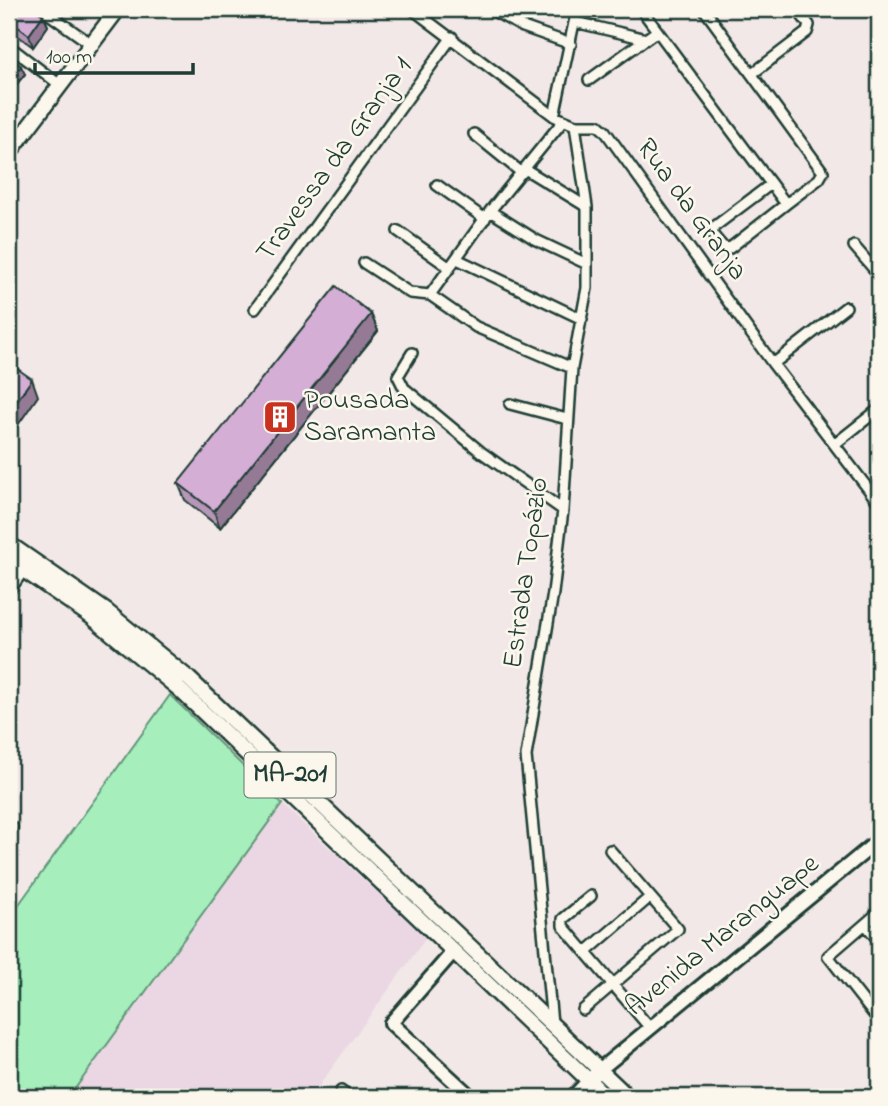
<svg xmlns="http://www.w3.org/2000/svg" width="888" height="1106" font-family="'Indie Flower',sans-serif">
<rect width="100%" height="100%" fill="#f3e8e8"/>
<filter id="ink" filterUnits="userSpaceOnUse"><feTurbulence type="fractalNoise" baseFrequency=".0143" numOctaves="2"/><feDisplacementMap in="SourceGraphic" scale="14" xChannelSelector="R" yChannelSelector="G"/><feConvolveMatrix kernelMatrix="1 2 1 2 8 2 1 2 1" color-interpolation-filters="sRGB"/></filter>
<g filter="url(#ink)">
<path fill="#ead7e3" d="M282,804L426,938L311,1097H69Z"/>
<path fill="#a6efbd" stroke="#629678" stroke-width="2" d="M170,695L282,804L69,1097H9V918Z"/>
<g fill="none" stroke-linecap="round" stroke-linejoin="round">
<g stroke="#1f3d34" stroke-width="14">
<path id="street" d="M42,9L91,44
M412,9L554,116L575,125H598L605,131L773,364L879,503
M490,9L523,27L571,44
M641,9L786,204L819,179L823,172L704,9
M575,22L646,39
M9,46L60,85
M752,74L807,32L809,25L797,9
M589,80L657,31
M554,116L577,9
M474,134L522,173
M525,169L587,207
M771,184L714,227L712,234L723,247L730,248L786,204
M437,185L485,219
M490,211L536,240L587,264
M398,231L450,268
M854,246L879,275
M457,259L582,319
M364,263L410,293L430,295
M430,295L490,211L563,121
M430,295L476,327L572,368
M255,309L452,37
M412,353L398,376L404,388L481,452L563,510
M773,364L846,307
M510,404L567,419
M835,444L879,409
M9,591L24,570
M9,825L12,827
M591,896L563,919V926L650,1028
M879,912L828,956L879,1021
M865,924L879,941
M586,952L650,897
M583,1010L678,929L610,850
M552,1023L526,756L553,593L563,510L572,368L587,288V207L575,125
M341,1091L349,1097"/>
</g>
<g stroke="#1f3d34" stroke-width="18">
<path id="secondary" d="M453,952L391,1023L471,1097
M573,1097L598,1071L879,840"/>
</g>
<g stroke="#1f3d34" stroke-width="19">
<path id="primary" d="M9,153L118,9
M9,544L106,611L188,678L628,1097
M9,560L92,617L178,688L606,1097"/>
</g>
<use href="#street" stroke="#fbf7ec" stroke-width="9"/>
<use href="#secondary" stroke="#fbf7ec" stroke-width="12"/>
<use href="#primary" stroke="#fbf7ec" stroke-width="14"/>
</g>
<path fill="#b796b8" stroke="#1f3d34" stroke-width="2" d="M9,9L43,15L48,26L33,47L9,29Z
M89,9H103L98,16Z
M9,58L25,74L16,85L9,79Z
M371,314L378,331L220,528L185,500L178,483Z"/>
<path fill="#957a96" stroke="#1f3d34" stroke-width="2" d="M96,9H103L98,16Z
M43,15L48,26L33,47L29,35Z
M21,66L25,74L16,85L13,76Z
M371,314L378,331L220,528L214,511Z
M32,379L38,396L9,438V412Z"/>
<path fill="#d5aed6" stroke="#1f3d34" stroke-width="2" d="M9,9H35L43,15L29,35L9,20Z
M10,57L21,66L13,76L9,73Z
M336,286L371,314L214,511L178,483Z
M9,363L32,379L9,412Z"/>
</g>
<defs>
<g id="building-square" transform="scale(1.75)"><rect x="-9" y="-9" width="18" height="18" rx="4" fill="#c8321e" stroke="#fbf7ec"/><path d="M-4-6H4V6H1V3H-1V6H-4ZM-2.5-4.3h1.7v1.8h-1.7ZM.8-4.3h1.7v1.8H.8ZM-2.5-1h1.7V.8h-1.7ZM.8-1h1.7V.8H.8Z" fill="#fff"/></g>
</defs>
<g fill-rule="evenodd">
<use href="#building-square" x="280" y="417"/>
</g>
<g text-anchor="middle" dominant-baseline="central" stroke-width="5" stroke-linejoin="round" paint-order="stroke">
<rect fill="#fbf7ec" stroke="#61756b" stroke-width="2" x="244.5" y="752.5" width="91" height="45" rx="5"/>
<g font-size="26" font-weight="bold" fill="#1f3d34">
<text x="290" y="775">MA-201</text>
</g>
<g font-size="28" fill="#1f3d34" stroke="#fbf7ec">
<text transform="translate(335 160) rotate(-54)">Travessa da Granja 1</text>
<text transform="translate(691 210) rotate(54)">Rua da Granja</text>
<text transform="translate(527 573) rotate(-82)">Estrada Topázio</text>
<text transform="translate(723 936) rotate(-39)">Avenida Maranguape</text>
</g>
<g font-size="28" fill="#1f3d34" stroke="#fbf7ec" text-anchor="start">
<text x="304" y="401">Pousada<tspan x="304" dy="32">Saramanta</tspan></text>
</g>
</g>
<rect width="888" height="1106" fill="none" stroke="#fbf7ec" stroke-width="35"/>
<rect x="18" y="18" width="853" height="1071" fill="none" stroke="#1f3d34" stroke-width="2.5" filter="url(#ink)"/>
<path d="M35 63v10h158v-10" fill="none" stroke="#1f3d34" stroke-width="3.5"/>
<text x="46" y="63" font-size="21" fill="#1f3d34" stroke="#fbf7ec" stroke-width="5" paint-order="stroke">100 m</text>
</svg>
